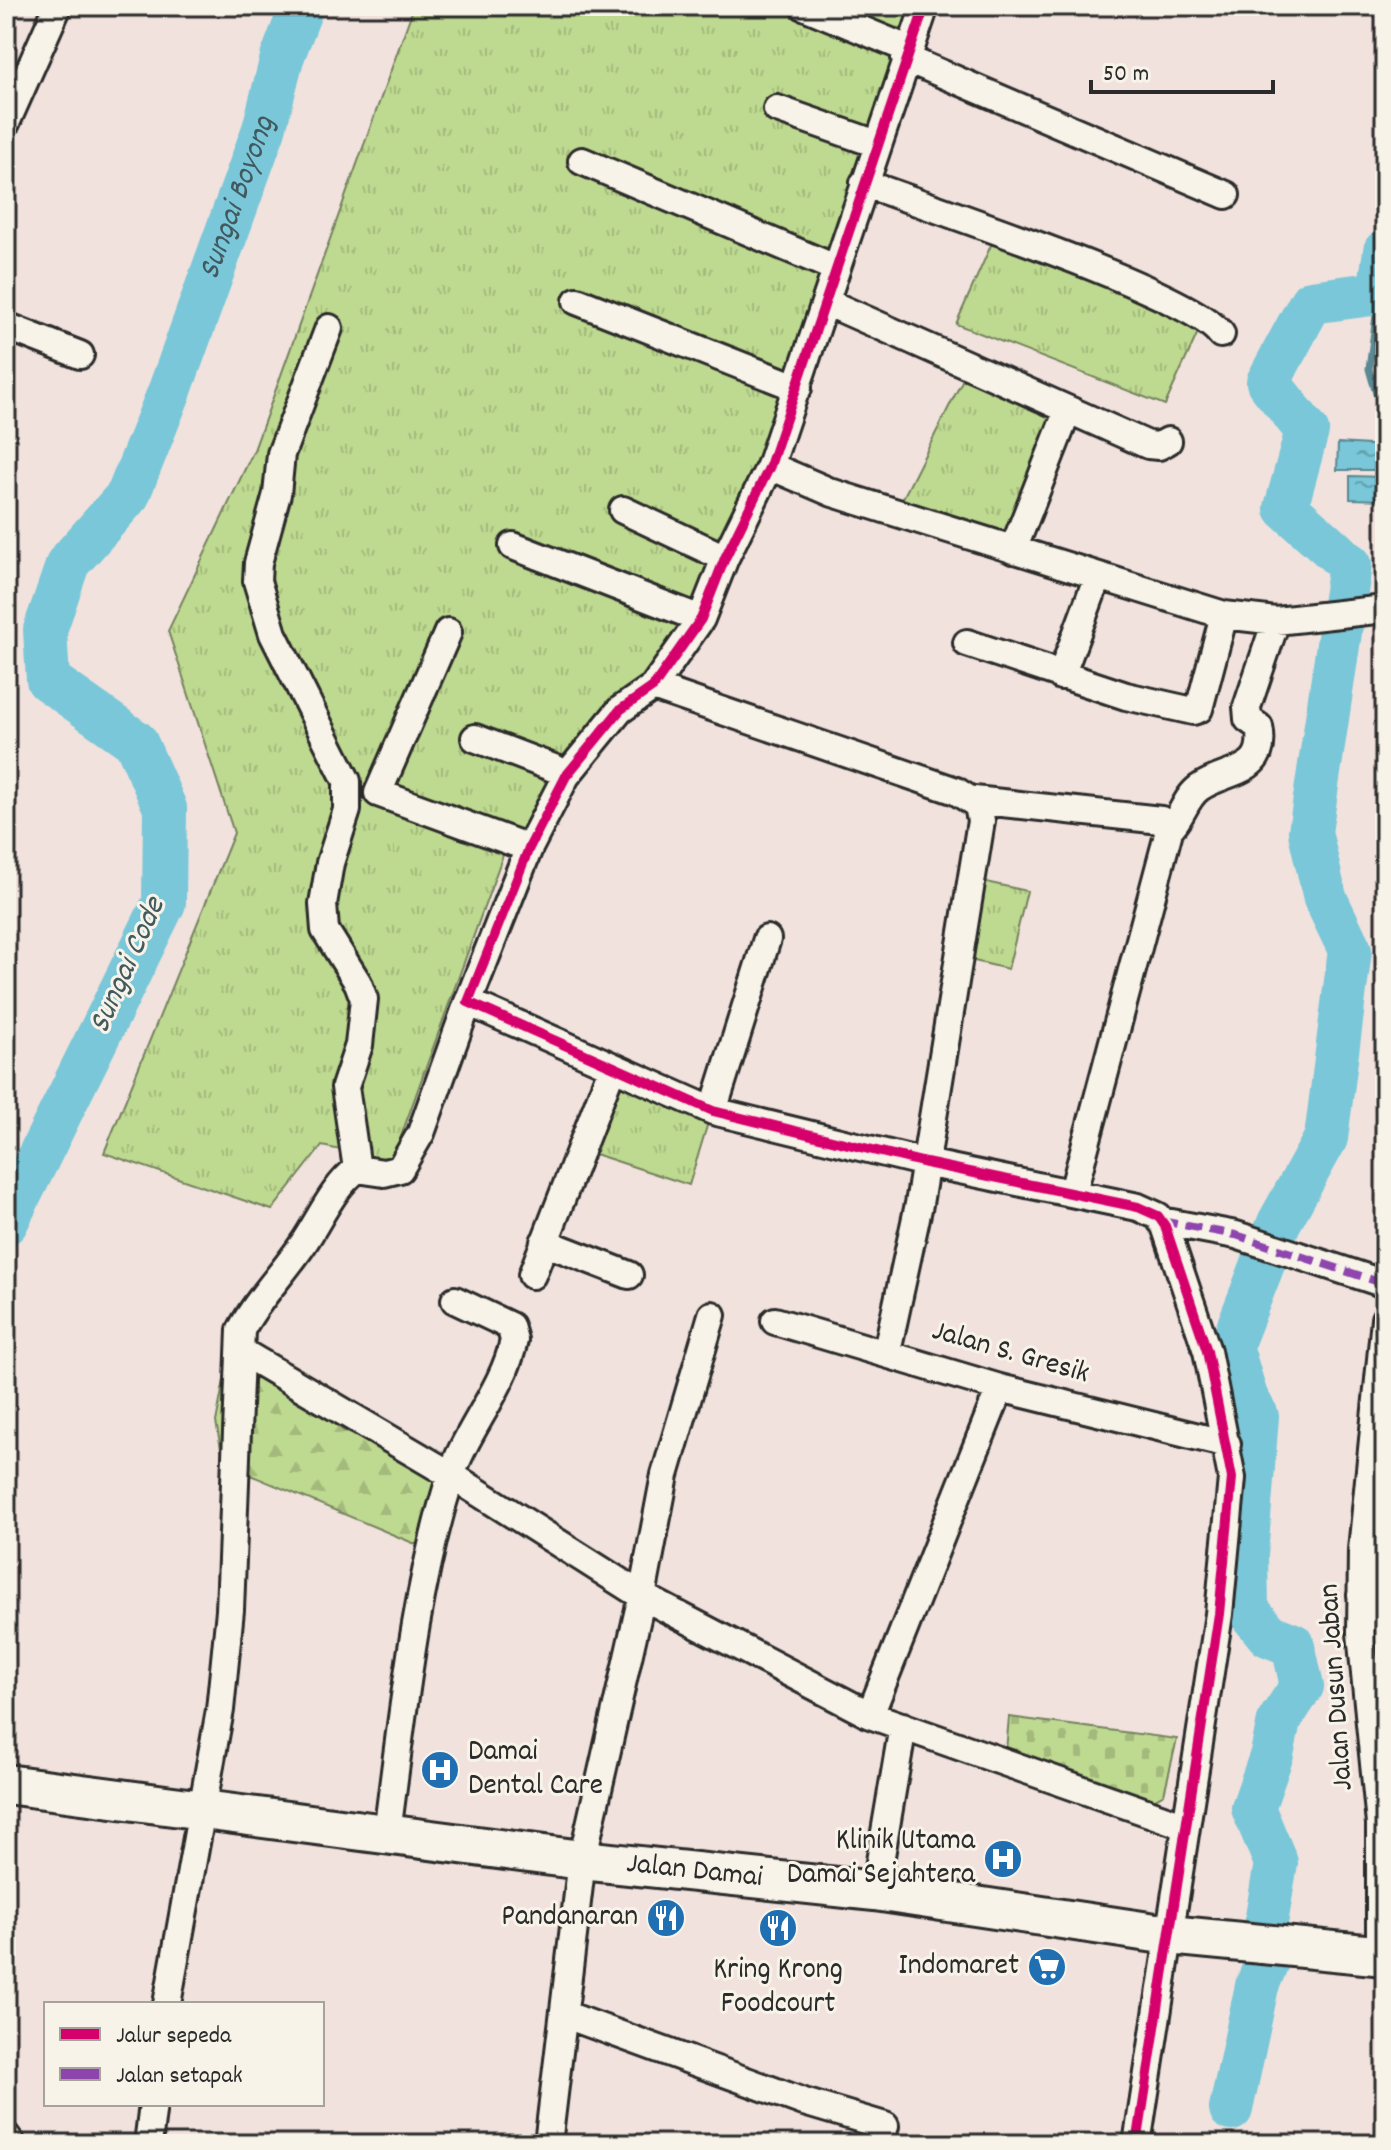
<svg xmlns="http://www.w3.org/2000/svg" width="1391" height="2150" font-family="Dekko,sans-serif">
<defs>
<pattern id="grass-tufts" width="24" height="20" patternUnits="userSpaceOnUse" patternTransform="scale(2)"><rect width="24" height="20" fill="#bed990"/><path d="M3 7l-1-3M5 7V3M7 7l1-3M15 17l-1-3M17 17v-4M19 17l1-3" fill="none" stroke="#a3ba7c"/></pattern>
<pattern id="forest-firs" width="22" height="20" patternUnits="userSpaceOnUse" patternTransform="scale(2)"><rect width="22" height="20" fill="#bed990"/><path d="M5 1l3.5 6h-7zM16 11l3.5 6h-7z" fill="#a3ba7c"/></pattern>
<pattern id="cemetery-stones" width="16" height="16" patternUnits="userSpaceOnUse" patternTransform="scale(2)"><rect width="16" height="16" fill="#bed990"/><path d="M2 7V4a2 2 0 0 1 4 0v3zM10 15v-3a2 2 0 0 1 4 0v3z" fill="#a3ba7c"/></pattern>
<pattern id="water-ripples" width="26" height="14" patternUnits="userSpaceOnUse" patternTransform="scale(2)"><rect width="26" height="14" fill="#79c7d8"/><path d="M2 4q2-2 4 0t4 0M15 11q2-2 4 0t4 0" fill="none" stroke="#63a2af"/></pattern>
</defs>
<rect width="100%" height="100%" fill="#f1e2dd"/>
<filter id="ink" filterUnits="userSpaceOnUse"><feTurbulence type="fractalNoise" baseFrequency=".0125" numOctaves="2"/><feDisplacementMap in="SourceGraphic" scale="16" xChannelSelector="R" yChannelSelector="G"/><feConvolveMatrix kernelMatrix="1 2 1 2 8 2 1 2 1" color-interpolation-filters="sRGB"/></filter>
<g filter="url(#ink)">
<path fill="#e9ced0" d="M1371,1631L1385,1633V1801Z"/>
<path fill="url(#grass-tufts)" stroke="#74825e" stroke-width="2" d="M414,6H928L798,388L653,687L619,711L503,855L392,1161L322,1146L272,1210L104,1153L234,833L168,631L254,450Z
M995,236L1199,330L1165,405L956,324Z
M964,377L1065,417L1013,550L897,510Z
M963,877L1027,891L1008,969L945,954Z
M613,1074L710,1116L689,1185L589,1152Z"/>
<path fill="url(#forest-firs)" stroke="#74825e" stroke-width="2" d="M232,1338L344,1431L439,1467L425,1548L224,1464L216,1422Z"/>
<path fill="url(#cemetery-stones)" stroke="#74825e" stroke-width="2" d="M1009,1717L1177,1739L1164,1794L1141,1807L1005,1762Z"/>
<path fill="url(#water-ripples)" stroke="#5a8993" stroke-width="2" d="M1338,443L1385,446V470H1337Z
M1350,476L1385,477V500L1350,499Z"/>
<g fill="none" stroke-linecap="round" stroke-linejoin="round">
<path stroke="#5a8993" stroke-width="7" d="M1379,293L1369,369L1385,425"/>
<g stroke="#79c7d8" stroke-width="44">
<path id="s1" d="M6,1223L164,903L165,808L136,742L48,680L45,630L68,563L128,495L170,390L264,129L282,58L302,6"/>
<path d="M1265,1929L1276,1863L1253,1808L1272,1754L1279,1721L1302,1686L1293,1645L1268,1635L1247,1609L1246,1555L1257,1416L1246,1397L1231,1346L1279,1223L1326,1138L1350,950L1325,898L1310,832L1350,565L1286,508L1307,431L1268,382L1311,302L1379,293L1385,251"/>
<path d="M1231,2109L1257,1986L1268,1959"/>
</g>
<g stroke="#2b2b2b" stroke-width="32">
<path id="minor" d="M804,6L908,49
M925,6L770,466L725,558L701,619L653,687L620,710L566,776L529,848L468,1002L713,1111L926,1163L1138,1207L1158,1216L1165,1226L1207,1351L1232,1478L1219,1614L1137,2144
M905,58L1226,195
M777,109L877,144
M6,123L58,6
M582,161L835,268
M864,183C928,207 1189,292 1221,334
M577,301L798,388
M826,302L1148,445L1159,446L1168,441
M6,326L80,355
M329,328L281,454L277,494L258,563L257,581L273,634L347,781V810L330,863L323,904L325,930L358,983L364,999L359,1045L345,1087L357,1169
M770,466L833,493L1224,615L1276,621L1385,609
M623,510L725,558
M513,546L701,619
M1013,550L1068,410
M448,632L378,793L529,848
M967,643L1126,696L1193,711L1199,709L1224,615
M1061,676L1098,576
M653,687L956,791L978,805L981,821L919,1204L887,1351
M475,738L556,769L566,776
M974,800L1161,820L1169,831L1073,1192
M1169,829C1182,818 1185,798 1199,788C1225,769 1269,775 1259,727L1248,719L1247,707L1276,621
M713,1111L767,939
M1161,1221L1236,1235L1385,1284
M544,1242L629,1275
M532,1275L612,1068
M775,1321L1000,1388L1227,1444
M242,1352L451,1475L642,1596L870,1715L1186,1826
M1361,1595L1385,1598
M870,1715L1000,1388
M387,1833C403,1714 414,1594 450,1479C465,1431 504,1389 514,1340L510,1326L455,1300
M875,1891L903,1726
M1380,1955V1824L1361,1633L1362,1550L1385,1319
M167,2004L220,1710L230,1610L241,1330C258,1298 283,1274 303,1244C320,1219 333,1187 357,1169L384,1173L400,1169L421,1133L468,1002
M566,2015L804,2102L885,2126
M6,2136L12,2144
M148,2144L153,2104
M548,2144L582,1860L642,1596L665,1475L712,1315"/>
</g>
<g stroke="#2b2b2b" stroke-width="44">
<g id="secondary">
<path id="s2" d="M6,1784L582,1860L875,1891L1169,1935L1385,1956"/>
</g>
</g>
<use href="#minor" stroke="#f7f3e8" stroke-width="26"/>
<use href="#secondary" stroke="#f7f3e8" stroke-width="38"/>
<path stroke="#8e44ad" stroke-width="8" stroke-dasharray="16 8" stroke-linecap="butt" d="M1161,1221L1236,1235L1385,1284"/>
<g stroke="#f7f3e8" stroke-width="15">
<path id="cycleway" d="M925,6L770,466L725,558L701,619L653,687L620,710L566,776L529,848L468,1002L713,1111L926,1163L1138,1207L1158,1216L1165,1226L1207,1351L1232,1478L1219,1614L1137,2144"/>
</g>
<use href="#cycleway" stroke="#d6006c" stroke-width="10"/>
</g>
</g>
<defs>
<g id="hospital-disc" transform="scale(2)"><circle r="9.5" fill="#1f6fb2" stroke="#f7f3e8"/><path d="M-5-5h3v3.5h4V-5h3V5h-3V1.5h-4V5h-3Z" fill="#fff"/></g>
<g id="restaurant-disc" transform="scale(2)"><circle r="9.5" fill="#1f6fb2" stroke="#f7f3e8"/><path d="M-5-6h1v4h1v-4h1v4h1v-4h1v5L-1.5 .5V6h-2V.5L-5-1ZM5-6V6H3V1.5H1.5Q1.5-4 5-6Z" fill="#fff"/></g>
<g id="supermarket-disc" transform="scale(2)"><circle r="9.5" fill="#1f6fb2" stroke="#f7f3e8"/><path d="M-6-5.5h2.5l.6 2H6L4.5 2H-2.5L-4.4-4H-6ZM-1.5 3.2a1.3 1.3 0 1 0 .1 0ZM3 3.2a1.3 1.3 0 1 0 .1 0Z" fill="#fff"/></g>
</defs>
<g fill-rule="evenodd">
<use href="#hospital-disc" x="440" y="1770"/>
<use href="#hospital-disc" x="1003" y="1859"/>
<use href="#restaurant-disc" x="666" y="1918"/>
<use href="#restaurant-disc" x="778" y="1928"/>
<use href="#supermarket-disc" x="1047" y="1967"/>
</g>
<g text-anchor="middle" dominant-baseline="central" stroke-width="6" stroke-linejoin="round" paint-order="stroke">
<g font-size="30" fill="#2b2b2b" stroke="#f7f3e8">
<text transform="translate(1010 1354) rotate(16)">Jalan S. Gresik</text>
<text transform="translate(1338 1687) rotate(-94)">Jalan Dusun Jaban</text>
<text stroke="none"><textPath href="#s2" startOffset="694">Jalan Damai</textPath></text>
</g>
<g font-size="30" fill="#2b2b2b" stroke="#f7f3e8" text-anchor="end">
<text x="468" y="1753" text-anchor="start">Damai<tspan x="468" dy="34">Dental Care</tspan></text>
<text x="975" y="1842">Klinik Utama<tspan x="975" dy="34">Damai Sejahtera</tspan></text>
<text x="638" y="1918">Pandanaran</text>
<text x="1019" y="1967">Indomaret</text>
<text x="778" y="1971" text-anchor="middle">Kring Krong<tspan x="778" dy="34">Foodcourt</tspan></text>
</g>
<g font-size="32" font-style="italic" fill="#425a5f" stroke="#f7f3e8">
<text stroke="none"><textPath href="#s1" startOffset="1160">Sungai Boyong</textPath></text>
<text transform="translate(129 966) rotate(-66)">Sungai Code</text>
</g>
</g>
<rect width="1391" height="2150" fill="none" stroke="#f7f3e8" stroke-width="32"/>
<rect x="16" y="16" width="1359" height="2118" fill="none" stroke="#2b2b2b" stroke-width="3" filter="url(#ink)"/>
<rect x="44" y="2002" width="280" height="104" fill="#f7f3e8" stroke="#a5a39c" stroke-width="2"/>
<rect x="60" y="2028" width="40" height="12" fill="#d6006c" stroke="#a5a39c" stroke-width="2"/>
<text x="116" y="2042" font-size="24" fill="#2b2b2b">Jalur sepeda</text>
<rect x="60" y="2068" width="40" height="12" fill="#8e44ad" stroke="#a5a39c" stroke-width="2"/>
<text x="116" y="2082" font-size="24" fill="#2b2b2b">Jalan setapak</text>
<path d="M1091 80v12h182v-12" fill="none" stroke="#2b2b2b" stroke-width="4"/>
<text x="1103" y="80" font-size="24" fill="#2b2b2b" stroke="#f7f3e8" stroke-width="6" paint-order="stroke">50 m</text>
</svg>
